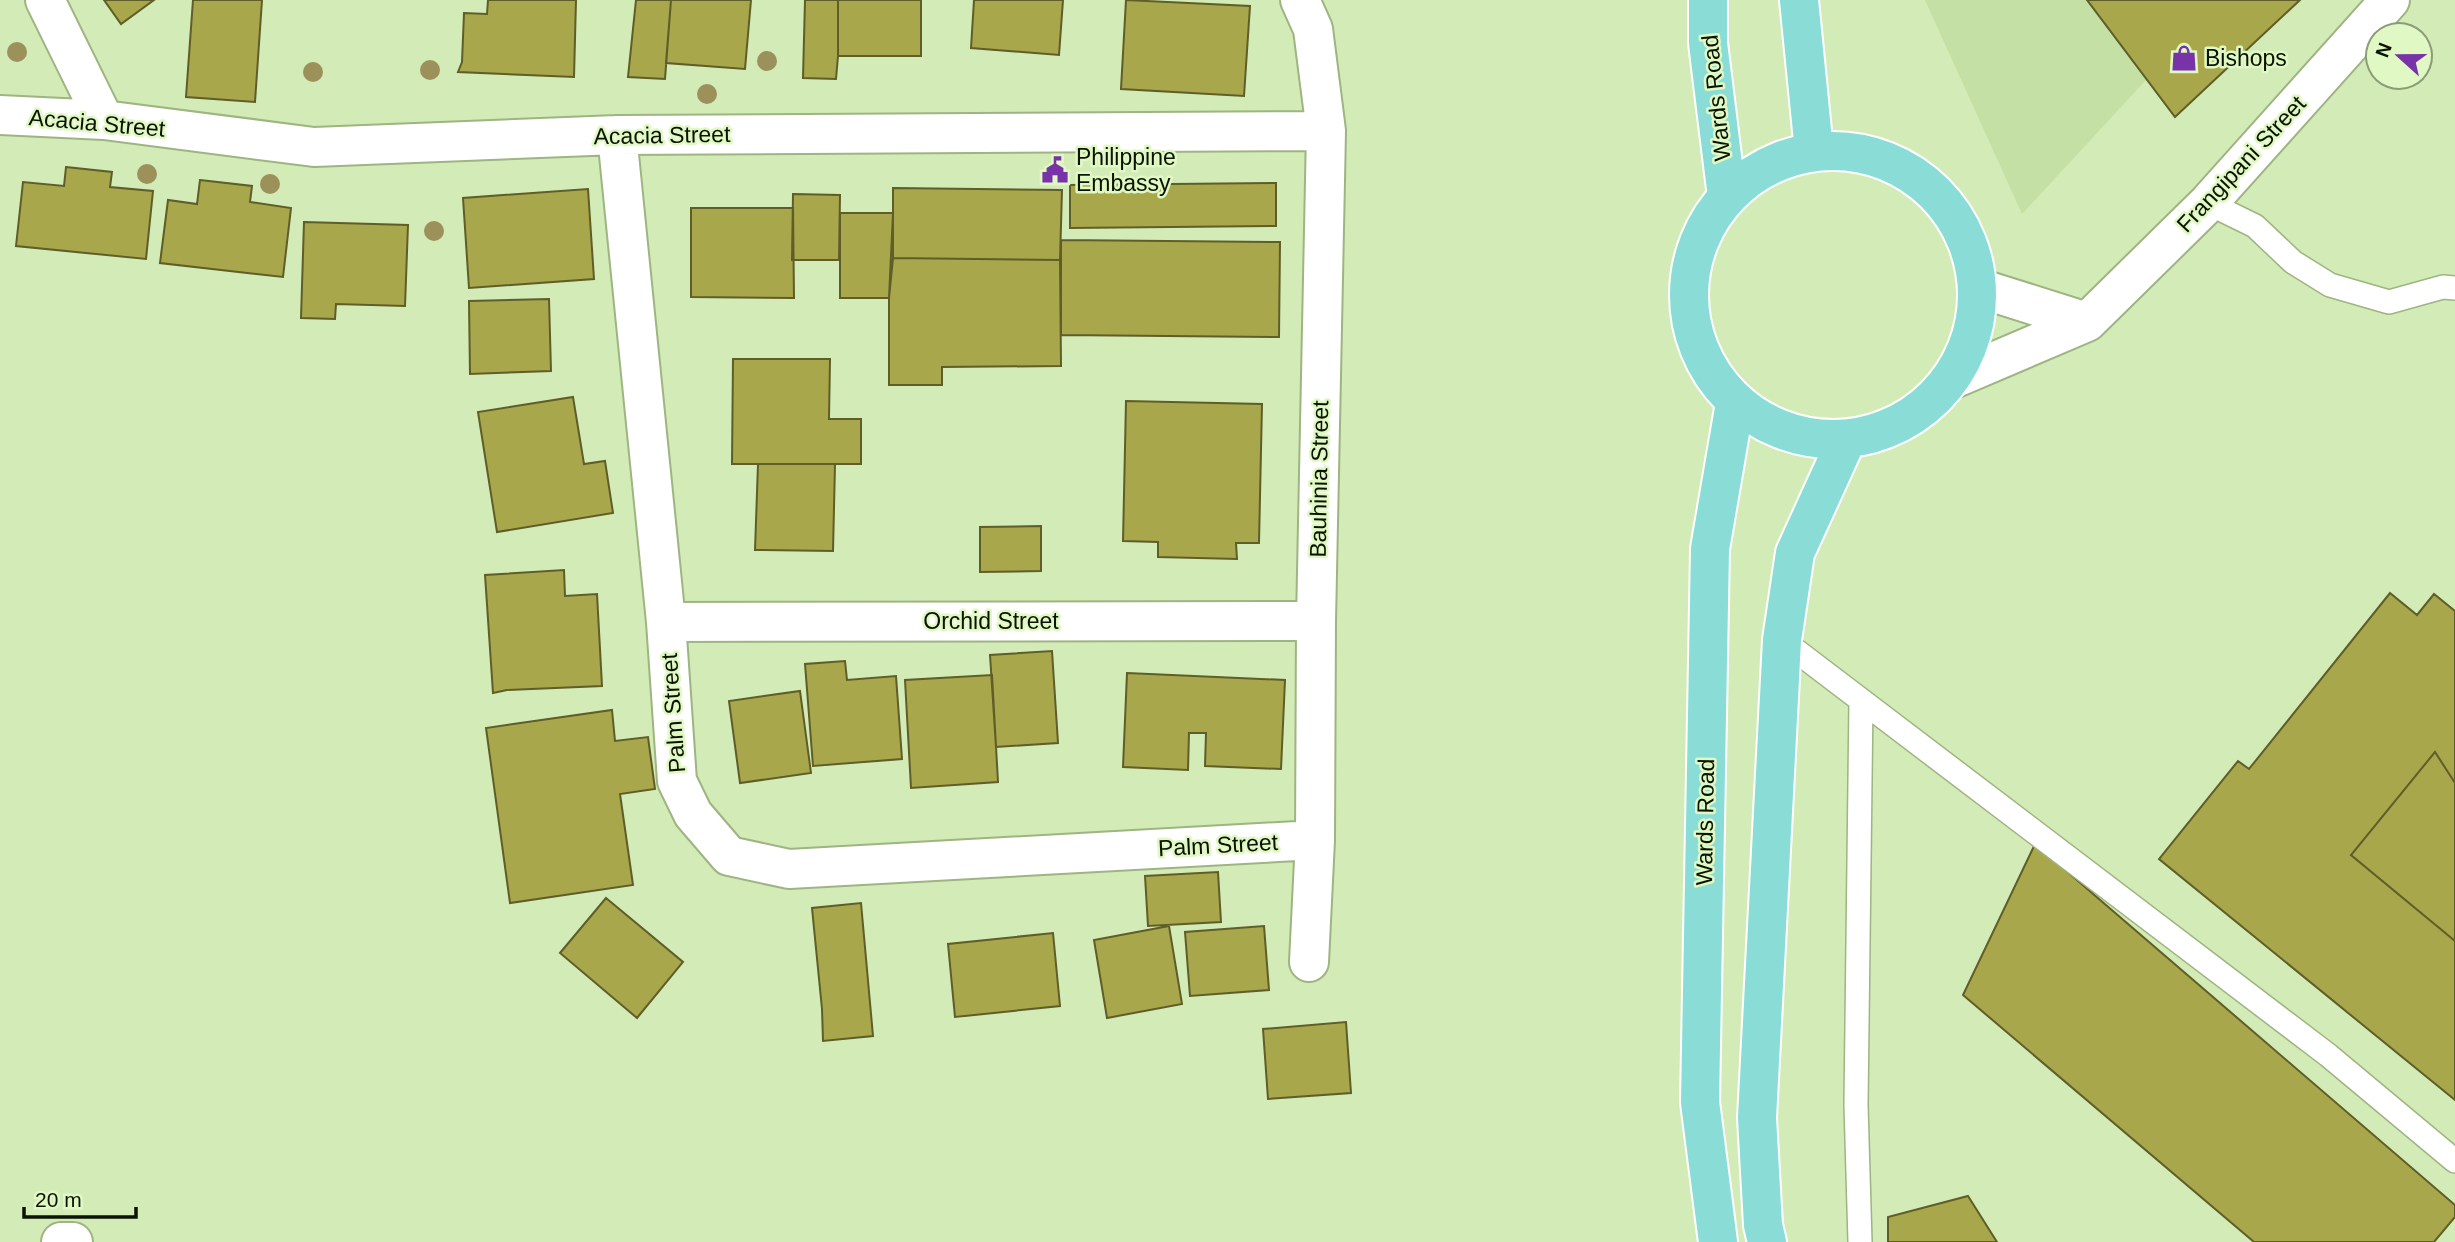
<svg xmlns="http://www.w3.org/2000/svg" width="2455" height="1242" font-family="Arial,sans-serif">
<rect width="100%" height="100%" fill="#d3ebb6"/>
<path fill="#c5e0a5" d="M1925,0H2220L2022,214Z"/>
<path fill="#a9a74b" stroke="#5f5d28" stroke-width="2" d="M104,0H154L121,24Z
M193,0H262L255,102L186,97Z
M488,0H576L574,77L458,72L462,62L464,13L487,14Z
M636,0H671L665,79L628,77Z
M671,0H751L745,69L666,63Z
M805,0H838V56L836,79L803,78Z
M838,0H921V56H838Z
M974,0H1063L1059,55L971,48Z
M1126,0L1250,6L1244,96L1121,89Z
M2087,0H2300L2175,117Z
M66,167L112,172L110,187L153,191L146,259L16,246L23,182L64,186Z
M200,180L252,186L250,202L291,208L283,277L160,263L168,200L197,204Z
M1276,183V226L1070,228V185Z
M893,188L1062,190L1060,260L893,258Z
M588,189L594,279L469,288L463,198Z
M793,194L840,195L839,260H792Z
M691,208H793L794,298L691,297Z
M840,213H893L889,298H840Z
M304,222L408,225L405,306L336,304L335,319L301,318Z
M1061,240L1280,242L1279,337L1061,335Z
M893,258L1060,260L1061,366L942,367V385H889V298Z
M549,299L551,371L470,374L469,301Z
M733,359H830L829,419H861V464H732Z
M573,397L584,464L605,461L613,513L497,532L478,412Z
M1126,401L1262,404L1259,543H1236L1237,559L1158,557V542L1123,541Z
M758,464H835L833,551L755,550Z
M1041,526V571L980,572V527Z
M564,570L565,596L597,594L602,686L507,690L493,693L485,575Z
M2390,593L2417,615L2434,594L2455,611V783L2435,752L2351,855L2455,941V1100L2159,859L2238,761L2249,769Z
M2390,593L2417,615L2434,594L2455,611V1100L2159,859L2238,761L2249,769Z
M1052,651L1058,743L996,747L990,655Z
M845,661L847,680L896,676L902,759L813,766L805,664Z
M1127,673L1285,680L1281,769L1205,766L1206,733H1189L1188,770L1123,767Z
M992,675L998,782L911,788L905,680Z
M800,691L811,773L740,783L729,701Z
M612,710L615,741L648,737L655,789L620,794L633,885L510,903L486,728Z
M2035,844L2455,1205V1217L2434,1242H2254L1963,995Z
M1218,872L1221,922L1148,926L1145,876Z
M606,898L683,962L637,1018L560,953Z
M861,903L873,1036L823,1041L822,1009L812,908Z
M1169,926L1182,1004L1107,1018L1094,940Z
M1264,926L1269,990L1190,996L1185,932Z
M1053,933L1060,1006L955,1017L948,944Z
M1346,1022L1351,1093L1268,1099L1263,1029Z
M1968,1196L1997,1242H1888V1217Z"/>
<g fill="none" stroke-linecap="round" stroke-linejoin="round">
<g stroke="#9eb482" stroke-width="26">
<path id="lane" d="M2208,203L2255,226L2293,262L2330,285L2389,302L2443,287L2455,288
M1782,640L2328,1055L2455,1161
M1860,1242L1856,1105L1861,700"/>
</g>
<g stroke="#9eb482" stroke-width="42">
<path id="street" d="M45,0L104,120
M1300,0L1313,29L1326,131L1316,621L1315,840L1309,962
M0,115L104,120L314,147L617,135L1326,131
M617,135L666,622L677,781L693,814L729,856L789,869L1315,840
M1979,288L2087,322
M1951,380L2087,322L2208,203L2390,0
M666,622L1316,621
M61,1242H73"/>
</g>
<g stroke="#fff" stroke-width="42">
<path id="primary" d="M1708,0V43L1727,197
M1799,0L1814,151
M1689 295a144 144 0 1 1 288 0a144 144 0 1 1-288 0Z
M1718,1242L1700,1102L1710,549L1735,403
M1767,1242L1763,1225L1757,1118L1782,640L1795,553L1846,441"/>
</g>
<use href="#lane" stroke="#fff" stroke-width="23"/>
<use href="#street" stroke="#fff" stroke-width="38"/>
<use href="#primary" stroke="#8addd7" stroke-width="38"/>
</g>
<g fill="#9c905b">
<circle cx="17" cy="52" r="10"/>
<circle cx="767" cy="61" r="10"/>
<circle cx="430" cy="70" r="10"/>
<circle cx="313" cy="72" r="10"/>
<circle cx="707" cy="94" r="10"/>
<circle cx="147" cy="174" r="10"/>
<circle cx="270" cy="184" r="10"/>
<circle cx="434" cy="231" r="10"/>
</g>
<defs>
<g id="shop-bare" transform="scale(2.1)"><path d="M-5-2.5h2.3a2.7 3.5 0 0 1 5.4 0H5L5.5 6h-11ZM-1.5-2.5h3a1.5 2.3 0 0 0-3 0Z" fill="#7733a7" stroke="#e0f8c3" stroke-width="2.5" paint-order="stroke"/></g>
<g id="civic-bare" transform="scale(2.1)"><path d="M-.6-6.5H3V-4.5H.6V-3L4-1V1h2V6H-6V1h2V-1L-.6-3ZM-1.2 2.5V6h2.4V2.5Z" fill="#7733a7" stroke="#e0f8c3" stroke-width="2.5" paint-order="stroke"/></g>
</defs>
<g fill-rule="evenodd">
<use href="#shop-bare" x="2184" y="58"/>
<use href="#civic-bare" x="1055" y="170"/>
</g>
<g text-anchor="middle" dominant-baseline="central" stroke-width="5" stroke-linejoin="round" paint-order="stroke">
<g font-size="23" fill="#0b1302" stroke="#e0f8c3" text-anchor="start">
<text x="2205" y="58">Bishops</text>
<text x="1076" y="157">Philippine<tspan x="1076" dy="26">Embassy</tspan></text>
</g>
<g font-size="23" fill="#0b1302" stroke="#e0f8c3">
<text transform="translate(1716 98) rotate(-96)">Wards Road</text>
<text transform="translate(97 123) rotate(5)">Acacia Street</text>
<text transform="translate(662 135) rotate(-1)">Acacia Street</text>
<text transform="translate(2241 164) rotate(-47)">Frangipani Street</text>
<text transform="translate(1319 479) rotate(-89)">Bauhinia Street</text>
<text x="991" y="621">Orchid Street</text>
<text transform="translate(673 713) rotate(-94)">Palm Street</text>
<text transform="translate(1705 822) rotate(-89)">Wards Road</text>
<text transform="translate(1218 845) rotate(-3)">Palm Street</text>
</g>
</g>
<g transform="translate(2399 56) rotate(291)"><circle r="33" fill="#e0f8c3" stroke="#8b9c76" stroke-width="2"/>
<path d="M0-5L12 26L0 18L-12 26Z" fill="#7733a7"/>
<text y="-10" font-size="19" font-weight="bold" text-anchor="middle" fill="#0b1302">N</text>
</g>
<path d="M24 1207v10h112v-10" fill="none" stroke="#0b1302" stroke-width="3.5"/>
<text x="35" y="1207" font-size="21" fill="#0b1302" stroke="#e0f8c3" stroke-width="5" paint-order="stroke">20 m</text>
</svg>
